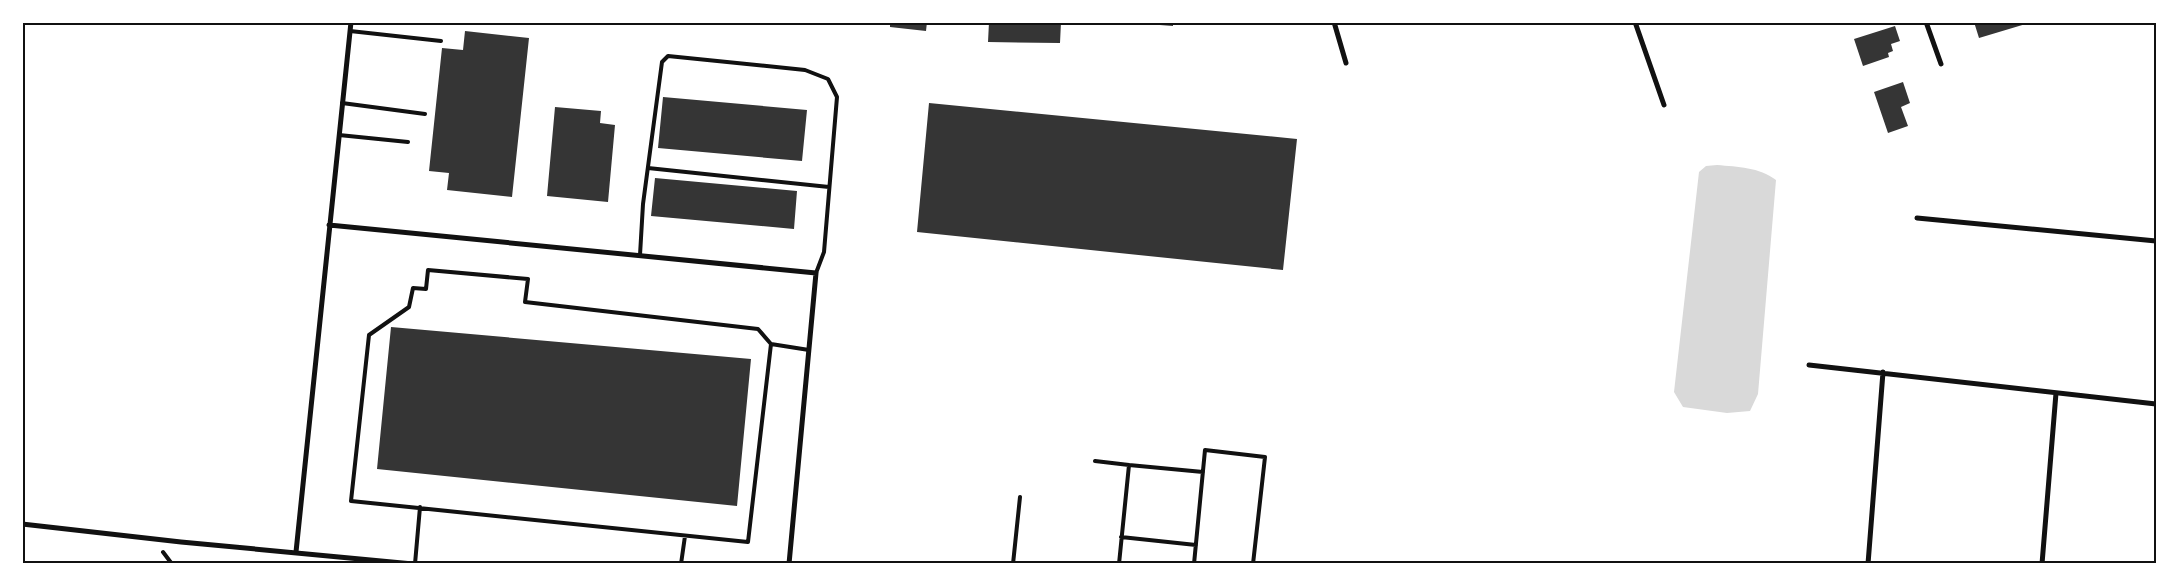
<svg xmlns="http://www.w3.org/2000/svg" width="2179" height="586" font-family="Ubuntu,sans-serif">
<rect width="100%" height="100%" fill="#fff"/>
<path fill="#d9d9d9" d="M1717,165C1738,167 1759,167 1776,180L1758,394L1750,411L1727,413L1683,407L1674,392L1699,172L1706,166Z"/>
<path fill="#353535" d="M890,22H927L926,31L890,27Z
M989,22H1061L1060,43L988,42Z
M1120,22H1173V26Z
M1974,22H2029V23L1979,38Z
M1895,26L1900,41L1891,44L1893,51L1888,53L1889,57L1863,66L1854,39Z
M465,31L529,38L512,197L447,190L449,173L429,171L442,48L463,50Z
M1903,82L1910,103L1901,107L1908,126L1888,133L1874,92Z
M663,97L807,110L802,161L658,148Z
M929,103L1297,139L1283,270L917,232Z
M555,107L601,111L600,123L615,125L608,202L547,196Z
M655,178L797,191L794,229L651,216Z
M391,327L751,359L737,506L377,469Z"/>
<g fill="none" stroke-linecap="round" stroke-linejoin="round">
<path stroke="#111" stroke-width="4" d="M350,31L441,41
M342,103L425,114
M339,135L408,142
M648,168L829,187
M640,255L643,204L662,62L668,56L805,70L828,79L837,97L824,252L816,273
M771,344L748,542L351,501L369,335L409,307L413,288L426,289L428,270L528,279L525,302L758,329L771,344L809,350
M1095,461L1129,465
M1121,537L1196,545
M163,552L172,564
M415,564L420,507
M681,564L685,536
M1013,564L1020,497
M1119,564L1129,465L1203,472
M1194,564L1205,450L1265,457L1253,564"/>
<path stroke="#111" stroke-width="5" d="M1334,22L1346,63
M1635,22L1664,105
M1926,22L1941,64
M1917,218L2156,241
M329,225L816,273L789,564
M1809,365L2156,404
M22,524L181,542L413,564
M296,552L351,22
M1868,564L1883,372
M2042,564L2056,393"/>
</g>
<rect width="2179" height="586" fill="none" stroke="#ffffff" stroke-width="48"/>
<rect x="24" y="24" width="2131" height="538" fill="none" stroke="#111" stroke-width="2"/>
</svg>
